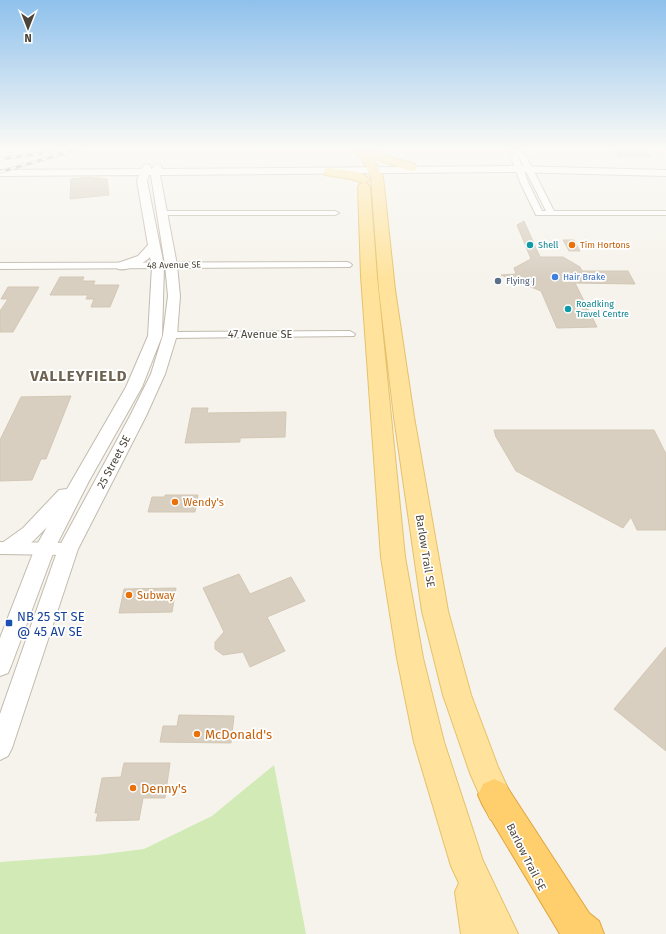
<svg xmlns="http://www.w3.org/2000/svg" width="666" height="934" font-family="'Fira Sans',sans-serif">
<rect width="100%" height="100%" fill="#f6f3ec"/>
<path fill="#d2eab5" d="M274,765L306,934H0V862L97,855L144,849L212,816Z"/>
<path fill="#d8cfc1" stroke="#d3c7b4" d="M612,149H644L651,157H619Z
M88,177L107,179L109,195L70,199L71,179Z
M524,221L540,257H563L580,267L582,271H628L635,284L575,283L597,327L557,328L541,291L501,275L516,274L514,268L531,259L517,225Z
M563,240H574L580,251H569Z
M60,277H84L82,281H95L93,285H119L110,307H91L94,299H86L88,295H50Z
M8,287H39L13,332H0V311L8,299H1Z
M71,396L46,459H41L32,480L0,481V440L21,397Z
M192,408H208L207,413L286,412L285,437L240,438V442L185,443Z
M494,430H654L666,454V530H637L631,517L623,528L516,471L496,437Z
M165,495H198L195,512H148L152,497H165Z
M239,574L250,594L291,577L305,601L267,617L285,651L250,667L243,652L223,655L215,649V642L224,632L203,588Z
M176,588L172,612L119,613L124,589Z
M666,647V751L614,709Z
M179,715L234,716L231,743L160,742L163,726H177Z
M124,763H170L165,798H143L139,820L96,821L98,813H95L102,778L121,777Z"/>
<g fill="none" stroke-linecap="round" stroke-linejoin="round">
<g stroke="#c2bbae" stroke-width="2">
<path id="minor" d="M514,149H518L526,156L554,211H666V215H536L520,182L510,155ZM518,156L519,157L546,211H542L528,182Z
M159,211H335L339,213L335,215H162L158,213Z
M347,262L350,263L352,265L350,267L0,269V263Z
M350,331L355,334L354,336L170,338L165,335L170,332Z
M0,542L68,543L73,545L75,549L73,553L68,555L0,554Z"/>
</g>
<g stroke="#c2bbae" stroke-width="2">
<path id="tertiary" d="M147,164L150,165L151,169C155,168 153,163 161,165L162,169L511,166L666,170V176L511,172L160,175L177,265L180,296L177,335L165,374L146,416L78,549L12,748L8,756L0,760V714L58,549L130,416L151,374L163,335L168,296L165,265L151,175H149L147,181L164,266L162,336L142,387L89,481L55,548L11,666L8,673L0,676V638L35,548L47,527C36,538 19,559 2,553L0,547L2,543L23,528L59,490L67,489L126,387L148,336L152,266L150,257C144,264 127,271 118,269L116,266L118,263L138,256L148,245L137,181L139,175L0,176V170L141,169L144,165Z"/>
</g>
<g stroke="#e6c16a" stroke-width="2">
<path id="primary" d="M354,149H371L386,156L415,164L417,167L415,170L411,171L373,158L383,177L395,290L414,417L448,611L471,695L498,767L517,808L512,819L501,824L490,819L470,773L443,695L422,611L394,417L379,290L371,177L363,161Z
M329,168C341,170 363,170 370,180L365,183L368,184L370,187L377,276L405,557L423,658L444,742L483,861L518,934H461L455,892L459,883L451,866L414,742L397,658L381,557L361,276L358,187L360,184L363,183L351,179L325,175L323,172L325,169Z"/>
</g>
<g stroke="#e0a43c" stroke-width="2">
<path id="motorway" d="M494,779L505,784L589,913L599,921L604,934H560L483,806L478,795L483,784Z"/>
</g>
<use href="#minor" fill="#fff" fill-rule="evenodd"/>
<use href="#tertiary" fill="#fff" fill-rule="evenodd"/>
<use href="#primary" fill="#ffe39c" fill-rule="evenodd"/>
<use href="#motorway" fill="#ffcf6e" fill-rule="evenodd"/>
<g stroke="#9a9a9a" stroke-width="3">
<path id="rail" d="M0,159L50,152
M0,172L79,149"/>
</g>
<use href="#rail" stroke="#fff" stroke-width="2" stroke-dasharray="5.5" stroke-linecap="butt"/>
</g>
<linearGradient id="sky" x2="0" y2="1"><stop stop-color="#8fc1ec"/><stop offset="0.53" stop-color="#fbfaf6"/><stop offset="1" stop-color="#fbfaf6" stop-opacity="0"/></linearGradient>
<rect width="666" height="279" fill="url(#sky)"/>
<g fill="#0f9aa8" stroke="#fff" stroke-width="1.5">
<circle cx="530" cy="245" r="4"/>
<circle cx="568" cy="309" r="4"/>
</g>
<g fill="#e8710a" stroke="#fff" stroke-width="1.5">
<circle cx="572" cy="245" r="4"/>
<circle cx="175" cy="502" r="4"/>
<circle cx="129" cy="595" r="4"/>
<circle cx="197" cy="734" r="4"/>
<circle cx="133" cy="788" r="4"/>
</g>
<circle fill="#3f7fe0" stroke="#fff" stroke-width="1.5" cx="555" cy="277" r="4"/>
<circle fill="#5c6f8a" stroke="#fff" stroke-width="1.5" cx="498" cy="281" r="4"/>
<rect fill="#1a4fb4" stroke="#fff" stroke-width="1.5" x="5" y="619" width="8" height="8" rx="2"/>
<g text-anchor="middle" dominant-baseline="central" stroke-width="3.5" stroke-linejoin="round" paint-order="stroke">
<g font-size="9" fill="#0d838f" stroke="#fff" text-anchor="start">
<text x="538" y="245">Shell</text>
<text x="576" y="304">Roadking<tspan x="576" dy="10">Travel Centre</tspan></text>
</g>
<g font-size="9" fill="#c56008" stroke="#fff" text-anchor="start">
<text x="580" y="245">Tim Hortons</text>
</g>
<g font-size="9" fill="#4b4439" stroke="#fff">
<text transform="translate(174 265) rotate(-1)">48 Avenue SE</text>
</g>
<g font-size="9" fill="#366cbe" stroke="#fff" text-anchor="start">
<text x="563" y="277">Hair Brake</text>
</g>
<g font-size="9" fill="#4e5e75" stroke="#fff" text-anchor="start">
<text x="506" y="281">Flying J</text>
</g>
<g font-size="11" fill="#4b4439" stroke="#fff">
<text x="260" y="334">47 Avenue SE</text>
<text transform="translate(114 462) rotate(-62)">25 Street SE</text>
<text transform="translate(425 551) rotate(81)">Barlow Trail SE</text>
<text transform="translate(526 857) rotate(63)">Barlow Trail SE</text>
</g>
<g font-size="11" fill="#c56008" stroke="#fff" text-anchor="start">
<text x="183" y="502">Wendy's</text>
<text x="137" y="595">Subway</text>
</g>
<g font-size="13" fill="#164399" stroke="#fff" text-anchor="start">
<text x="17" y="616">NB 25 ST SE<tspan x="17" dy="15">@ 45 AV SE</tspan></text>
</g>
<g font-size="13" fill="#c56008" stroke="#fff" text-anchor="start">
<text x="205" y="734">McDonald's</text>
<text x="141" y="788">Denny's</text>
</g>
<g font-size="15" font-weight="bold" letter-spacing="1" fill="#6e6250" stroke="#fff">
<text x="79" y="376">VALLEYFIELD</text>
</g>
</g>
<g transform="translate(28 28) rotate(180)" stroke="#ffffff" stroke-width="3" paint-order="stroke">
<path d="M0-3L7 15L0 10L-7 15Z" fill="#4b4439"/>
<text y="-6" font-size="11" font-weight="bold" text-anchor="middle" fill="#4b4439">N</text>
</g>
</svg>
